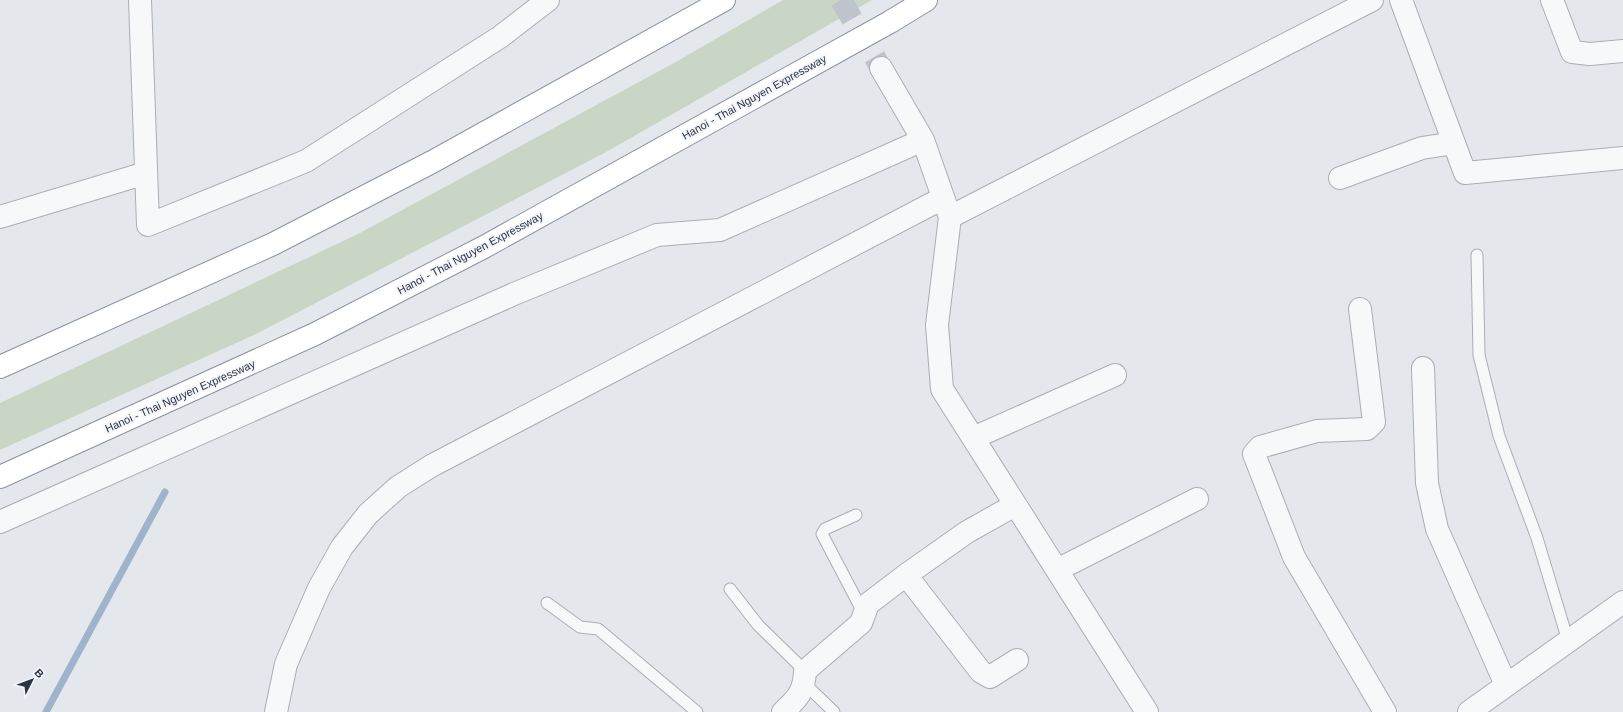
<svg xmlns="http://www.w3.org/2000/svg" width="1623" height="712" font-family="Arial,sans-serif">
<rect width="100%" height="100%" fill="#e4e7ec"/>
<path fill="#c9d6c5" d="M783,0H872L608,151L256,334L0,450V403L358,234L674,63Z"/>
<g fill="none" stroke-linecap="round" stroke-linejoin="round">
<path stroke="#9fb4cc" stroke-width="7" d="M46,712L165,492"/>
<path stroke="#bfc3cb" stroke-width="22" stroke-dasharray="22 11" stroke-linecap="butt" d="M841,0L881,68"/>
<g stroke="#a9aeb7" stroke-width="13">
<path id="service" d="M1477,255L1479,355L1499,436L1537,538L1568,641
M856,515L825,529L822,534L864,614
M730,589L758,625L805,671
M547,603L580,627L598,629L697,712
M804,683L834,712"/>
</g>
<g stroke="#a9aeb7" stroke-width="24">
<path id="minor" d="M140,0L148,225L306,161L500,37L548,0
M1401,0L1465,173L1623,158
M1552,0L1572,52L1590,54L1623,51
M881,68L923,140L950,217L937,325L942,389L1147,712
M1340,178L1422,148L1454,143
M0,217L146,173
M950,217L1372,0
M1360,309L1374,422L1367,429L1317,431L1260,447L1254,454L1294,557L1385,712
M1423,368L1427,483L1437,529L1506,685
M973,438L1115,375
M0,522L514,294L657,235L720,230L923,140
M1057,570L1197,499
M906,575L981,672L990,677L1017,660
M276,712L286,664L319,588L342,547L368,514L398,487L431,466L943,198
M783,712C798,698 804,692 805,671L861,623L868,604L906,575L967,532L1015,505
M1469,712L1623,602"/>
</g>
<g stroke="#8b94a3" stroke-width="24">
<path id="motorway" d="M0,367L273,244L432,162L724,0
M0,477L315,334L484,247L890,22L926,0"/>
</g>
<use href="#service" stroke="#f7f8fa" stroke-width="11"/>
<use href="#minor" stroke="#f7f8fa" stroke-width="22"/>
<use href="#motorway" stroke="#fff" stroke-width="22"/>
</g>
<g text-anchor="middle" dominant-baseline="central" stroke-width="4" stroke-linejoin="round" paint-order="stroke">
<g font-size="11" fill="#2b3445" stroke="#f4f6f9">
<text transform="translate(754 97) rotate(-29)">Hanoi - Thai Nguyen Expressway</text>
<text transform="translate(470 253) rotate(-28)">Hanoi - Thai Nguyen Expressway</text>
<text transform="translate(180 396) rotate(-24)">Hanoi - Thai Nguyen Expressway</text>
</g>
</g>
<g transform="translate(32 680) rotate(48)" stroke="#f4f6f9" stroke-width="3" paint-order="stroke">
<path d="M0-3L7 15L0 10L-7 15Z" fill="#2b3445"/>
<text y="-6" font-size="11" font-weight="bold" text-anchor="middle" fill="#2b3445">B</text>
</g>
</svg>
